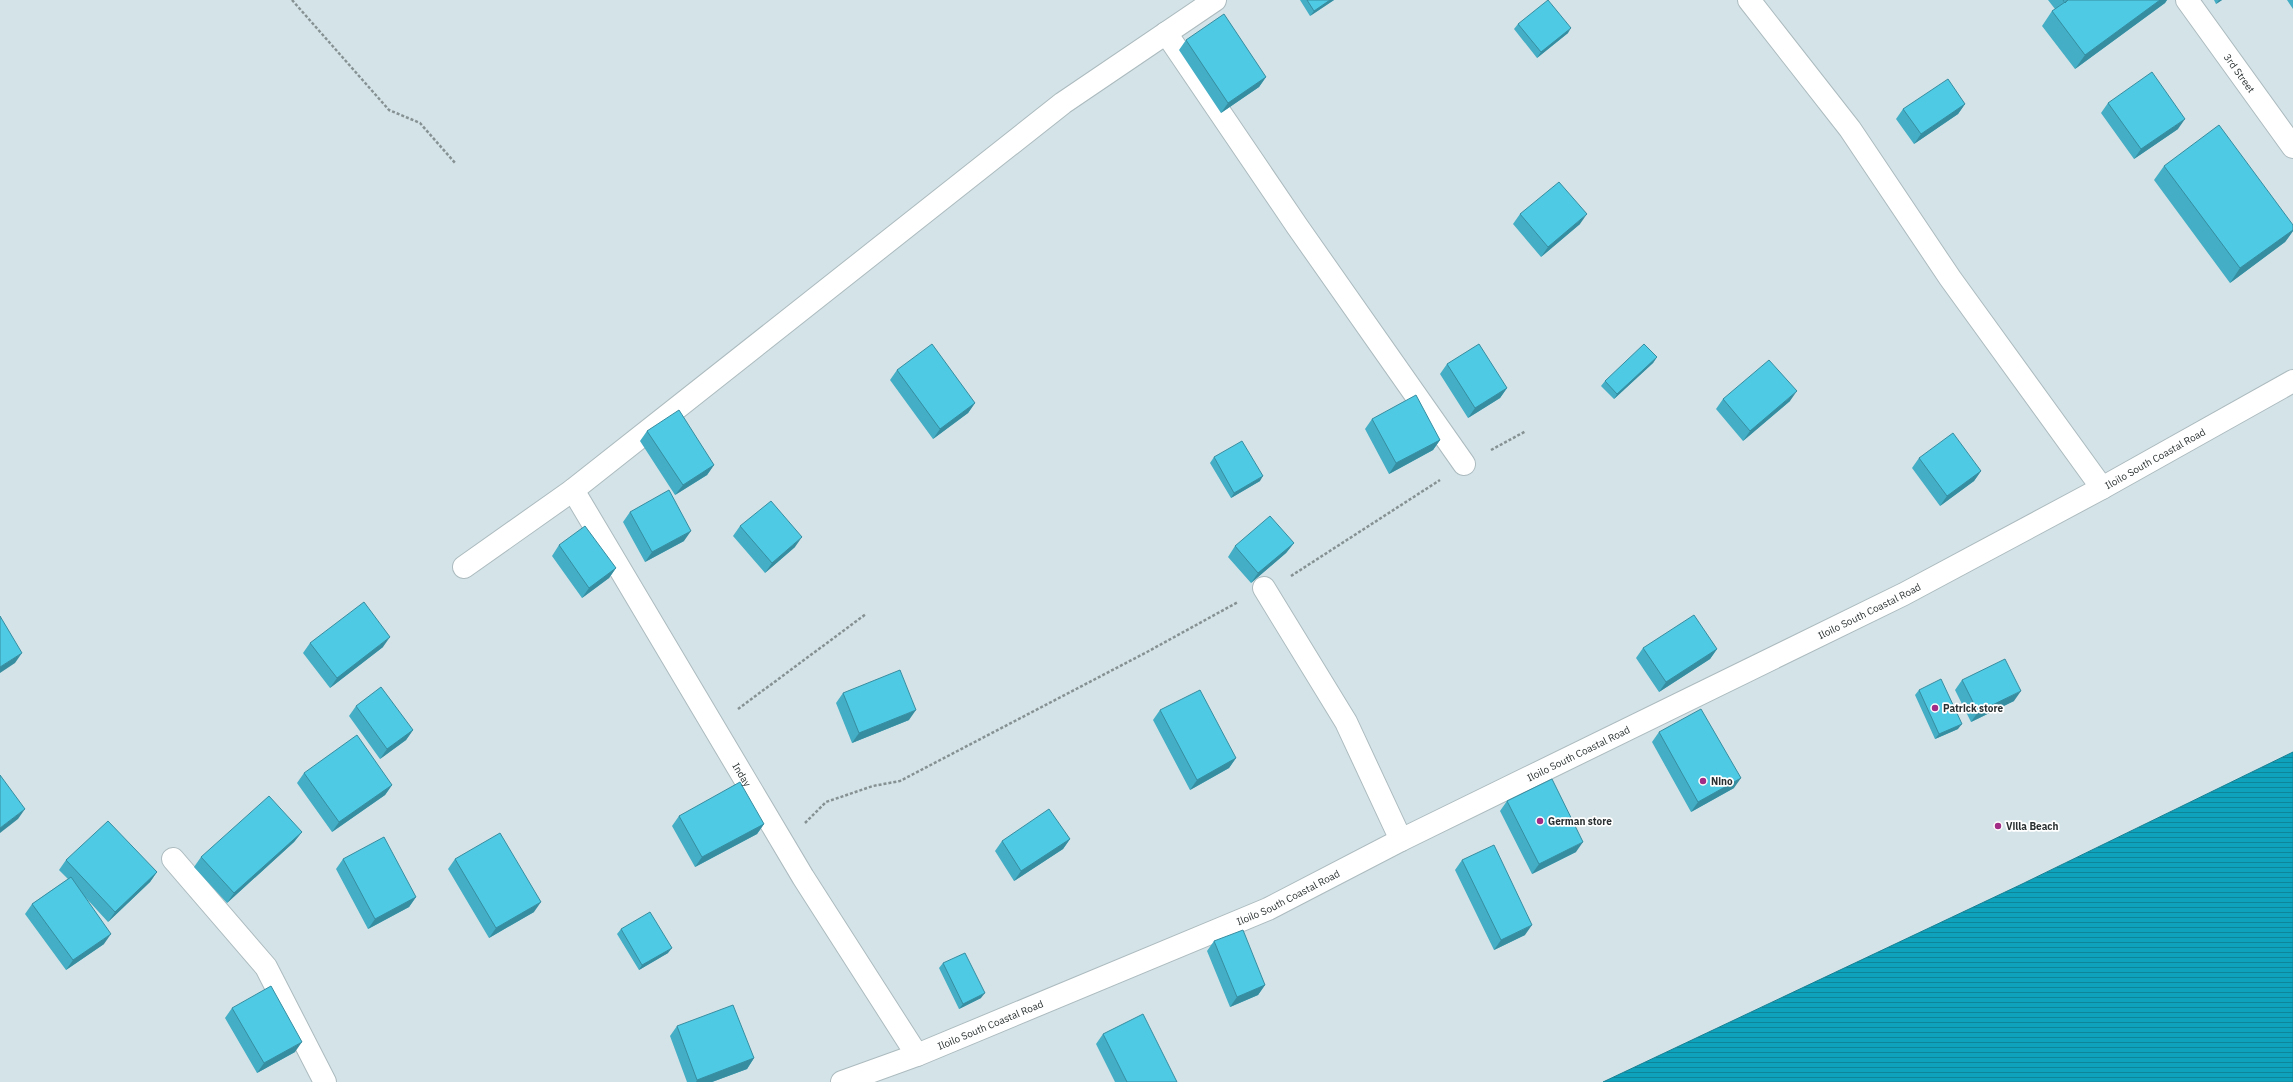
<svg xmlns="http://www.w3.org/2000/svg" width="2293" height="1082" font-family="'IBM Plex Sans',sans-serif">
<defs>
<pattern id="water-rules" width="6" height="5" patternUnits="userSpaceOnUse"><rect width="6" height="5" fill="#0fa2bd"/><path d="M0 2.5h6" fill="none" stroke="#0f859a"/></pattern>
</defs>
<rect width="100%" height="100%" fill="#d4e3e7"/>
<path fill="url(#water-rules)" stroke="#178093" d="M2293,752V1082H1603L2020,885Z"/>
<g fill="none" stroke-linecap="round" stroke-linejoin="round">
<g stroke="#acbbbf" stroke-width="24">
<g id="minor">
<path d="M1749,0L1850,129L1950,278L2102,488"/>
<path id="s1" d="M2187,0L2293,147"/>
<path d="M1166,33L1297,226L1464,464"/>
<path id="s2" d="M573,490L803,877L917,1055"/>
<path d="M464,567L573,490L1063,103L1215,0"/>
<path d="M1264,588L1346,722L1401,840"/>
<path d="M173,859L266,967L325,1082"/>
<path id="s3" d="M842,1082L917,1055L1268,909L1401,840L1904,594L2102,488L2293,381"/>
</g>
</g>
<path stroke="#869193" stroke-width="2.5" stroke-dasharray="3 2" stroke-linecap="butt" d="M292,0L389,110L420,123L456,164
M1491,450L1526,431
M1291,576L1440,480
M738,709L866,614
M805,823L826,802L873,786L900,781L1147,652L1238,602"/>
<use href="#minor" stroke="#fff" stroke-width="22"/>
</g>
<path fill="#43aec5" d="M1300,0H1334L1310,16Z
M2048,0H2167L2165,3L2075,69L2042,26L2052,11L2055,9Z
M2214,0H2222L2216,4Z
M2287,0H2293V9Z
M1518,24L1568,33L1537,58L1514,29Z
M1186,40L1266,77L1259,87L1221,113L1179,50Z
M2108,103L2178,129L2134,159L2101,113Z
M1965,104L1958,114L1914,144L1896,119L1903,109Z
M2164,166L2293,225V231L2285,242L2230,283L2154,180Z
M1520,214L1580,224L1541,257L1513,224Z
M1657,357L1653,363L1614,399L1601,386L1605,381Z
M1447,364L1507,388L1500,398L1468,418L1440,374Z
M897,370L975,403L968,413L933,439L890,380Z
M1723,399L1790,401L1743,441L1716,409Z
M1372,419L1440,440L1433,450L1389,474L1365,429Z
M647,431L714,465L707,475L675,495L640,441Z
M1214,457L1260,481L1231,498L1210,463Z
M1919,458L1981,471L1974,481L1940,506L1912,468Z
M630,512L684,541L645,562L623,522Z
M740,526L795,547L765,573L733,536Z
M1294,543L1286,553L1251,583L1228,557L1235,546Z
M559,545L616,568L609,578L582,598L552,556Z
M310,643L383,647L330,688L303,653Z
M1643,648L1717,649L1710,659L1659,692L1636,658Z
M1962,680L2014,701L1971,722L1955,690Z
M1919,690L1958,729L1935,739L1915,695Z
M843,693L909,720L852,743L836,703Z
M356,706L413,730L406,740L380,759L349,716Z
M1160,710L1236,758L1229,768L1190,790L1153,720Z
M1659,732L1734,788L1691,812L1652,742Z
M304,773L392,785L385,795L332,832L297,783Z
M1507,801L1576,852L1532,874L1500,811Z
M679,816L764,824L757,834L695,867L672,826Z
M302,832L294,842L227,903L194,867L201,857Z
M1070,839L1063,849L1014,881L995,851L1002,841Z
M343,859L416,897L409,907L368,929L336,869Z
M455,859L534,912L489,938L448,869Z
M66,860L157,872L150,882L108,922L86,898L104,944L66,970L25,914L32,904L68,879L59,870Z
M1462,860L1525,935L1494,950L1455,870Z
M621,929L668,953L639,970L617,934Z
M1214,941L1265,985L1258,995L1230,1007L1207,951Z
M943,963L981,998L959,1009L939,968Z
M232,1008L295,1052L257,1073L225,1018Z
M677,1026L754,1058L747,1069L712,1082H687L670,1036Z
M1103,1034L1177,1082H1115L1096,1044Z"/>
<path fill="#378da0" d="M1330,0H1334L1310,16L1314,11Z
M2160,0H2167L2165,3L2075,69L2085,55Z
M2219,0H2222L2216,4Z
M1571,28L1568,33L1537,58L1541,52Z
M1266,77L1259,87L1221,113L1228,103Z
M1965,104L1958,114L1914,144L1921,134Z
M2185,119L2178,129L2134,159L2141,149Z
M1587,214L1580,224L1541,257L1548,247Z
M2293,230V231L2285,242L2230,283L2240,268Z
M1657,357L1653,363L1614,399L1617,394Z
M1507,388L1500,398L1468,418L1475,408Z
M1797,391L1790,401L1743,441L1750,431Z
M975,403L968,413L933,439L940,429Z
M1440,440L1433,450L1389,474L1396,463Z
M714,465L707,475L675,495L683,485Z
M1981,471L1974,481L1940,506L1947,496Z
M1263,476L1260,481L1231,498L1234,493Z
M691,531L684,541L645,562L652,552Z
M802,537L795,547L765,573L772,563Z
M1294,543L1286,553L1251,583L1258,573Z
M616,568L609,578L582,598L589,588Z
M390,637L383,647L330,688L337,678Z
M1717,649L1710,659L1659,692L1666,682Z
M22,653L15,663L0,673V667Z
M2021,691L2014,701L1971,722L1978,712Z
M916,710L909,720L852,743L859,733Z
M1962,724L1958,729L1935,739L1939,734Z
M413,730L406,740L380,759L387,749Z
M1236,758L1229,768L1190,790L1197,780Z
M1741,778L1734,788L1691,812L1698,802Z
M392,785L385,795L332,832L339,822Z
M25,809L18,819L0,833V828Z
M764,824L757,834L695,867L702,857Z
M302,832L294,842L227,903L234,893Z
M1070,839L1063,849L1014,881L1021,871Z
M1583,842L1576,852L1532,874L1539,864Z
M157,872L150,882L108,922L115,912Z
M416,897L409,907L368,929L375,919Z
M541,902L534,912L489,938L496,928Z
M1532,925L1525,935L1494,950L1501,940Z
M111,934L104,944L66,970L73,960Z
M672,948L668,953L639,970L642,965Z
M1265,985L1258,995L1230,1007L1237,997Z
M985,993L981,998L959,1009L963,1004Z
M302,1042L295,1052L257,1073L264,1063Z
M754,1058L747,1069L712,1082H696L697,1080Z"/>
<path fill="#4ecae5" stroke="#378da0" d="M1307,0H1330L1314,11Z
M1548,0L1571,28L1541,52L1518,24Z
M2063,0H2068L2065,3Z
M2068,0H2160L2085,55L2052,11Z
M1224,14L1266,77L1228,103L1186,40Z
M2152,72L2185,119L2141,149L2108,103Z
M1948,79L1965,104L1921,134L1903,109Z
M2219,125L2293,225V230L2240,268L2164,166Z
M1559,182L1587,214L1548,247L1520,214Z
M932,344L975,403L940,429L897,370Z
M1479,344L1507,388L1475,408L1447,364Z
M1644,344L1657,357L1617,394L1605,381Z
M1769,360L1797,391L1750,431L1723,399Z
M1416,395L1440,440L1396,463L1372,419Z
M679,410L714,465L683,485L647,431Z
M1953,433L1981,471L1947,496L1919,458Z
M1242,441L1263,476L1234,493L1214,457Z
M669,490L691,531L652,552L630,512Z
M771,501L802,537L772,563L740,526Z
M1270,516L1294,543L1258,573L1235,546Z
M585,526L616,568L589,588L559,545Z
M364,602L390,637L337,678L310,643Z
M1694,615L1717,649L1666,682L1643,648Z
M0,616L22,653L0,667Z
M2005,659L2021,691L1978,712L1962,680Z
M900,670L916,710L859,733L843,693Z
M1941,679L1962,724L1939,734L1919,690Z
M381,687L413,730L387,749L356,706Z
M1200,690L1236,758L1197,780L1160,710Z
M1701,709L1741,778L1698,802L1659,732Z
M357,735L392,785L339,822L304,773Z
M0,775L25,809L0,828Z
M1552,779L1583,842L1539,864L1507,801Z
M740,782L764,824L702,857L679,816Z
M269,796L302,832L234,893L201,857Z
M1049,809L1070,839L1021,871L1002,841Z
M108,821L157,872L115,912L66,860Z
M500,833L541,902L496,928L455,859Z
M384,837L416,897L375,919L343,859Z
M1494,845L1532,925L1501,940L1462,860Z
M71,877L111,934L73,960L32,904Z
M650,912L672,948L642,965L621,929Z
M1243,930L1265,985L1237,997L1214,941Z
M965,953L985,993L963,1004L943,963Z
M271,986L302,1042L264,1063L232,1008Z
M733,1005L754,1058L697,1080L677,1026Z
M1143,1014L1177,1082H1127L1103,1034Z"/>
<g fill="#a22d87" stroke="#fff" stroke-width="1.5">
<circle cx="1935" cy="708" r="4"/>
<circle cx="1703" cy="781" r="4"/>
<circle cx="1540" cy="821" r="4"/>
<circle cx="1998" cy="826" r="4"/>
</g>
<g text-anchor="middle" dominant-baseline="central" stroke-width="3.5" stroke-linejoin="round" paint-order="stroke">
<g font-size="10" fill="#2b3132" stroke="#fff">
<text stroke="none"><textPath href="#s1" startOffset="90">3rd Street</textPath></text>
<text stroke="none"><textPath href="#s3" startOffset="1455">Iloilo South Coastal Road</textPath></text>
<text stroke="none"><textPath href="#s3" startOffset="1131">Iloilo South Coastal Road</textPath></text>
<text stroke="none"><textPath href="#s3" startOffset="807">Iloilo South Coastal Road</textPath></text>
<text stroke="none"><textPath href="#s2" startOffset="331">Inday</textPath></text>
<text stroke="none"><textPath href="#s3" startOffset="483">Iloilo South Coastal Road</textPath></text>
<text stroke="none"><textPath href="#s3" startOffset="159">Iloilo South Coastal Road</textPath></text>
</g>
<g font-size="10" font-weight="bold" fill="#2b3132" stroke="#fff" text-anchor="start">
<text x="1943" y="708">Patrick store</text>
<text x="1711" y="781">Nino</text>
<text x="1548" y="821">German store</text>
<text x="2006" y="826">Villa Beach</text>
</g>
</g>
</svg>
